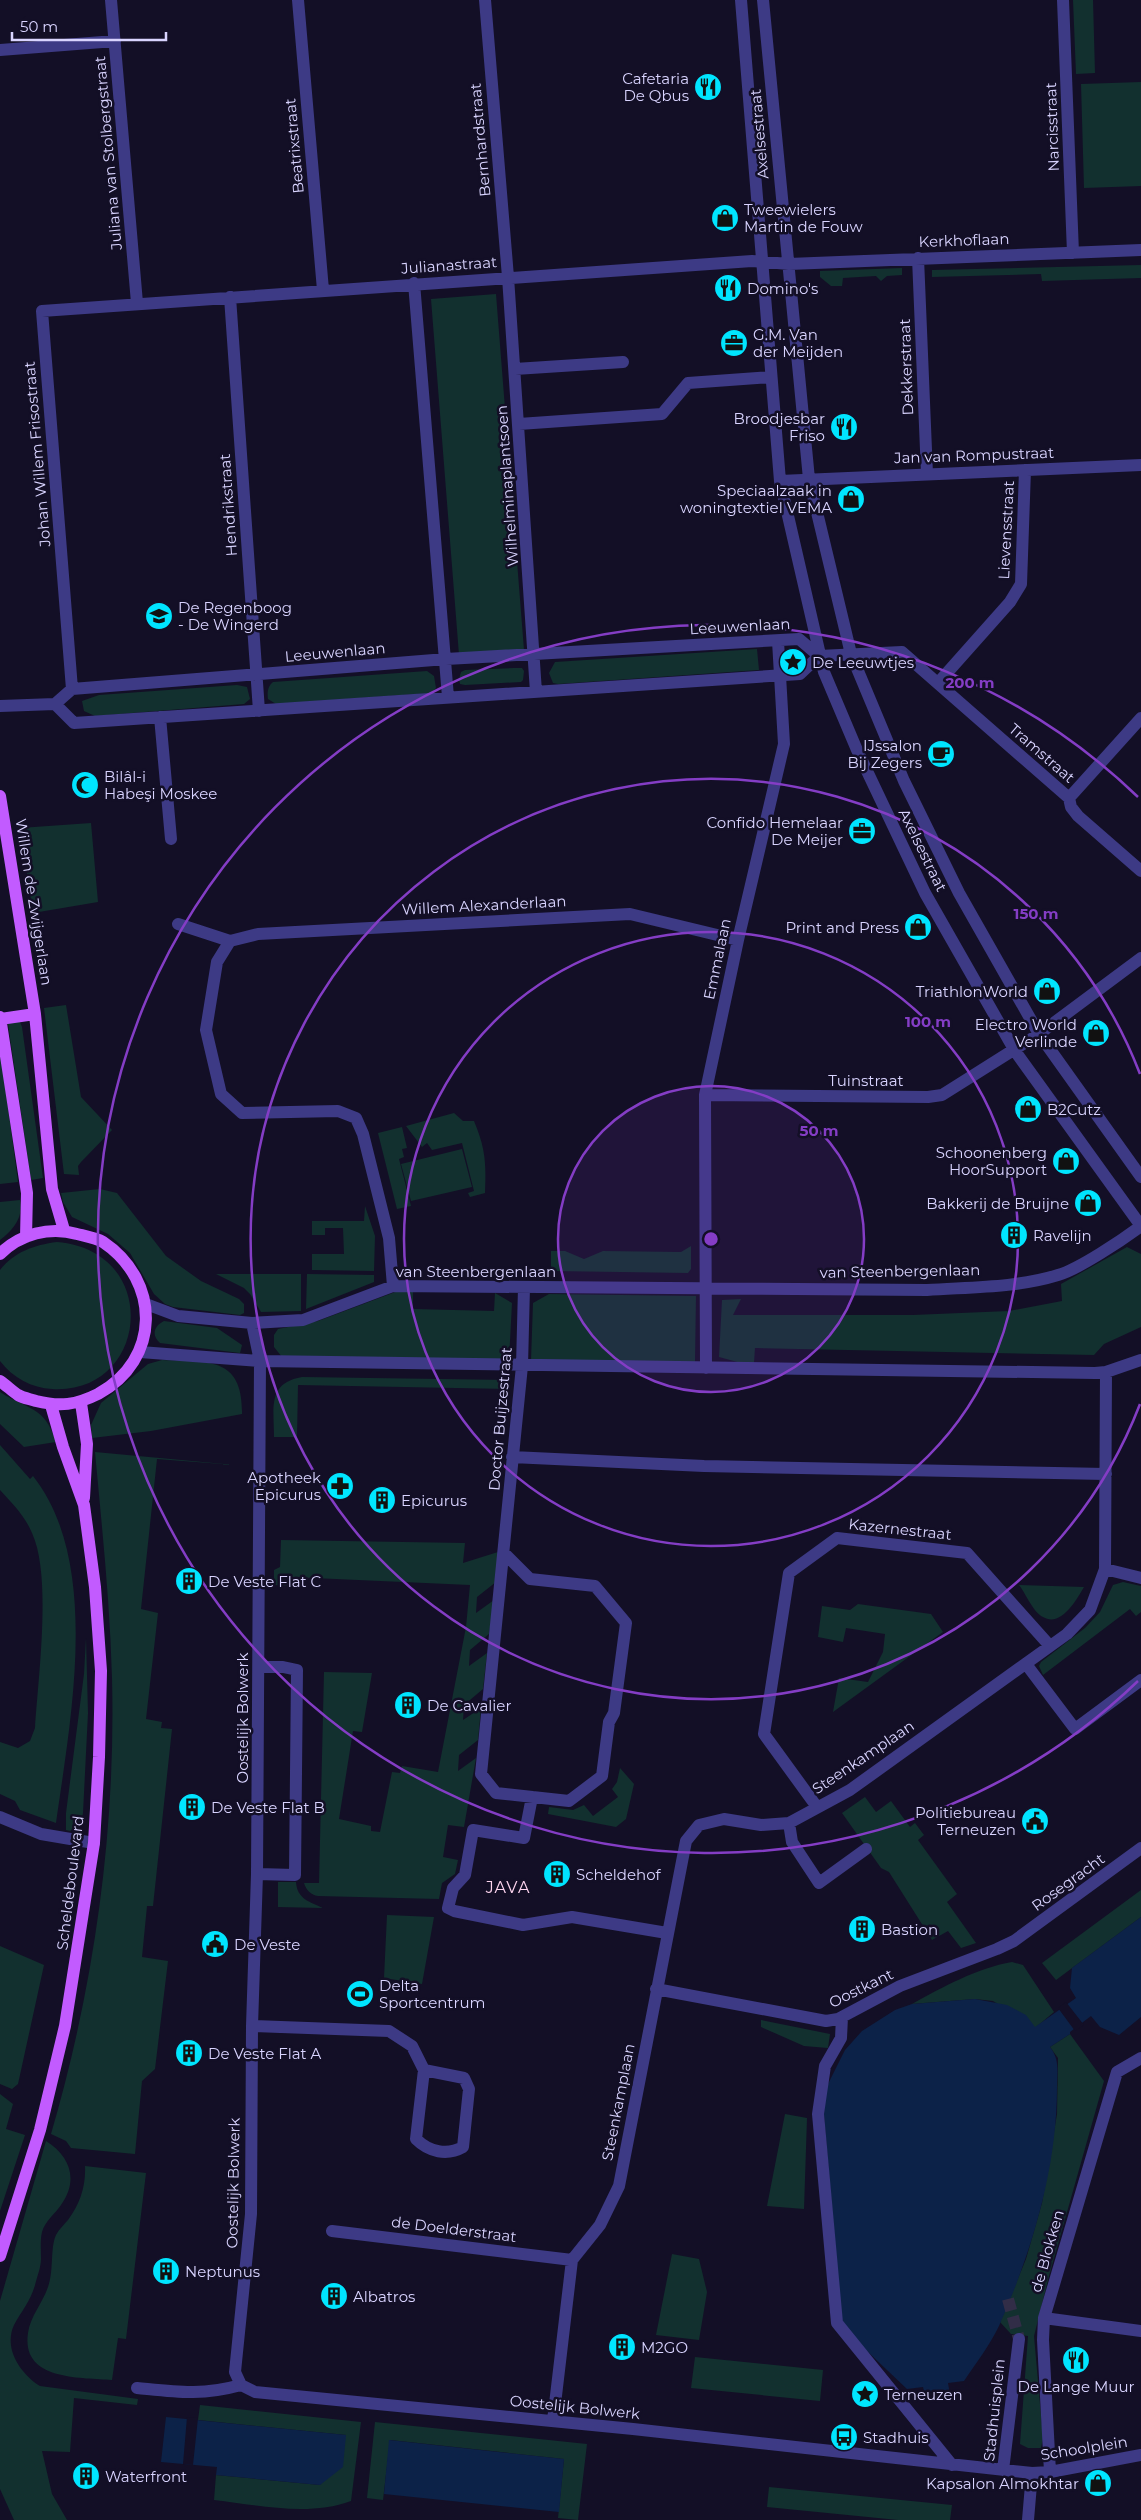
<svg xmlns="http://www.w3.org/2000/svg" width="1141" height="2520" font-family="Montserrat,sans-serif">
<rect width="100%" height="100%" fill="#130f26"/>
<path fill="#12302f" d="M1073,0H1093L1095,73L1076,74Z
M1141,82V186L1084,188L1081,84Z
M1141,265V278L1042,281L1041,274L932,277V270Z
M902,268V275L887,276L881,281L876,276L843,278L842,286H831L820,277V271Z
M496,294L524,650L459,655L431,299Z
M757,649L759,670L558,684L553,683L549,673L555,662Z
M514,668H522L524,671L523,680L521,682L465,685L460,684L459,679L461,672L465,670Z
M427,671L434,676L436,688L431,693L276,704L268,699C267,692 268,686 273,682Z
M237,685L247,687L250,699L244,704L95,716L84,711L82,701L99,695Z
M91,823L98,902L33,913L20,828Z
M66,1005L81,1097L112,1130L81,1162L78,1166L79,1175L64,1174L44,1008Z
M10,1021L20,1022L22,1027L43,1178L31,1180L8,1024Z
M0,1048L18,1182L0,1184Z
M454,1113L463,1121H474C486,1150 486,1163 485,1193L470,1197L468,1193L474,1191L462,1143L432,1150L427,1143L422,1147L406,1126Z
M402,1127L407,1148L402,1149L404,1157L399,1159L411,1206L397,1209L378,1133Z
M462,1149L472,1187L411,1201L401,1164Z
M100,1189L117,1193L166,1256L201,1281L239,1299L244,1304V1313L240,1315L173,1307L165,1304L154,1294L130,1253L108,1234L72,1217L63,1202L61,1193Z
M20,1200C24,1217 13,1230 0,1240V1202Z
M365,1206L375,1236L374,1271L312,1270V1254H344L343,1228H325V1235H312V1221H364Z
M57,1242C163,1251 149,1395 52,1389C32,1388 13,1378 0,1361V1270C14,1252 34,1245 57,1242Z
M691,1246V1269L688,1273L551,1271V1251H565L584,1259L603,1251L681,1252Z
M1127,1247L1141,1254V1327L1104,1344L1094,1355L755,1348L754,1363H741L719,1357L722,1300L741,1299L733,1315H913L1009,1311L1062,1301L1061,1284Z
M216,1274H301V1311L261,1312L250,1294L244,1288Z
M307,1274L374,1275V1282L306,1309Z
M398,1291H413V1309L494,1311L495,1293L512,1303L509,1360L282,1357L274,1347V1335L278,1329L318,1321Z
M549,1294L696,1296L695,1362L531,1360L533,1303Z
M164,1321L217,1328L242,1345L240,1353L160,1343C151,1335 154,1326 164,1321Z
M162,1360C208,1362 243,1356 242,1414L151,1431L92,1438L91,1425L101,1403L148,1364Z
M302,1377L509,1380V1389L298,1385L297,1437H274C274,1408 267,1383 302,1377Z
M0,1392C28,1410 45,1406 56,1442L24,1447L0,1424Z
M0,1445L30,1479L33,1476C102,1563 70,1722 56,1823L20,1810L15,1801L0,1794V1742L18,1748L30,1741L35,1728C38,1678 52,1576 32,1533C25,1516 12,1503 0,1490Z
M95,1452L235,1465L157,1459L141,1609L158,1613L146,1719L162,1722L161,1728L172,1729L153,1906H147L142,1957L168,1961L155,2069L142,2081L135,2154L71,2148L66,2141L51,2134C94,1987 116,1832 112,1678C110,1603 102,1528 95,1452Z
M281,1540L465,1543L463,1563L498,1552L496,1582L477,1597L476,1613L494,1600L489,1634L470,1650L469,1666L487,1653L483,1689L464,1705L463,1720L481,1708L478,1740L459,1755L458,1771L476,1758L464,1827L448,1825L443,1857L458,1860L455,1874L442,1883L439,1899L318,1896C311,1895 306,1890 304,1883H319L324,1672L372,1673L362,1732L353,1731L339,1819L371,1826V1831L380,1832L392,1772L400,1773L402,1766L438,1772L466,1627L470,1585L291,1577V1586L274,1585V1570L280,1567Z
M1123,1582L1141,1586V1612L1136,1616L1130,1609L1043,1675L1039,1666L1041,1662L1085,1628L1100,1612L1113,1585Z
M1019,1585L1084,1587C1077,1599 1061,1628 1043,1617C1033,1612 1026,1594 1019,1585Z
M858,1604L931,1614L943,1632L833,1712L839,1678L868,1682L883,1652L885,1634L846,1628L843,1642L818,1637L822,1606L850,1610Z
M86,1638L88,1713L83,1813L81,1823L70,1831L66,1830V1813L84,1674Z
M620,1768L634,1784L626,1819L616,1827L548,1814L549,1807L573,1810L584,1805L593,1816L618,1797L612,1789L617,1782Z
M865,1797L876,1812L891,1801L910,1827L915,1823L924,1835L918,1840L957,1894L947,1902L976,1943L961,1948L948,1931L932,1940L889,1872L881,1868L842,1813Z
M278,1882H296C297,1899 310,1902 323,1908L278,1907Z
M1141,1890V1917L1056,1980L1042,1963Z
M387,1915L434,1917L422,1984L384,1978Z
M0,1946L44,1965L18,2084L12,2089L0,2084Z
M1012,1962L1023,1965L1054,2012L1035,2028L993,2001L975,1999L912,2004C943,1987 977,1968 1012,1962Z
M761,2020L830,2034L828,2048L804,2046L761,2027Z
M1070,2034L1104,2081L1049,2276L1034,2336L1043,2438L1041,2448H1028L1020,2444L1028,2336L1011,2334L1000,2322L1026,2259L1042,2203L1057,2114L1058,2058L1050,2047Z
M0,2094L13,2104L6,2129L25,2135L0,2211Z
M785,2114L807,2118L804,2209L767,2206Z
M46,2141C70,2156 79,2180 61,2205C55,2214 45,2221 42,2232C40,2240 41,2251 41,2259C41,2267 37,2277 35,2285C31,2300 21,2312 14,2325C3,2349 21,2374 40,2386L138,2399L137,2405L74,2398L70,2452L42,2451L52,2494L67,2520H14L0,2489V2301Z
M85,2166L146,2173L126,2339L118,2338L112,2380C81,2377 21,2381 28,2333C30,2317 43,2302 48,2287C54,2271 50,2248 56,2235C59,2229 64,2225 68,2220C80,2204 86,2186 85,2166Z
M672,2254L699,2259L707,2292L699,2340L656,2335Z
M695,2357L823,2370L820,2401L691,2388Z
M200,2405L361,2422L351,2501C308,2517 258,2505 214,2500L216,2475L320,2485L346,2435L198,2420Z
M375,2422L587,2444L578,2520L558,2518L564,2459L390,2440L383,2500L367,2498Z
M769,2487L952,2505L950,2520H898L767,2507Z"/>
<path fill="#0c2248" d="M1141,1917V2017L1119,2035L1100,2027L1091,2016L1070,2032V2034L1050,2047C1060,2060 1057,2071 1057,2087C1057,2169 1032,2251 999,2326C990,2345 976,2363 964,2381L948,2383L950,2395L926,2399L923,2387L907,2389L847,2332L842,2323L824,2115L825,2090L845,2050L862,2031L895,2010L912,2004L975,1999L1007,2005L1026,2015L1035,2027L1076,1998L1070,1988L1072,1968Z
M166,2417L346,2435L343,2467L320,2485L216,2475L217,2467L161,2462Z
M389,2440L564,2459L559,2512L384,2494Z"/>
<path fill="#130f26" d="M1066,2002L1084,2025L1075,2031L1058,2008Z
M187,2417L198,2418L193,2465L183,2464Z"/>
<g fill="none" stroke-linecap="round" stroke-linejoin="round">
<path stroke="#312d47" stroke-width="12" stroke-dasharray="12 6" stroke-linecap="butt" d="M1008,2299L1019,2339"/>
<path stroke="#3d3a85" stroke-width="12" d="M111,0L137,303
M298,0L323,290
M485,0L508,277L536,692
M741,0L780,481L824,672L857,750L925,893L1015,1051L1141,1226
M763,0L809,479L851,654L904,781L959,893L1039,1034L1141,1177
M1063,0L1073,253
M0,50L115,41
M918,258L927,474
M414,283L448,697
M230,297L259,711
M515,369L623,362
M519,424L662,414L688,383L771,377
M780,481L1141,465
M819,656L902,652L1069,798L1071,807L1078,816L1141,871
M938,683L1010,602L1021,584L1025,470
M72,689L42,311L752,261L789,264L1141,250
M55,704L74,723L800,674L819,656
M0,706L55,704L72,689L446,659L799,639L819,656
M160,717L171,839
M1069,798L1141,718
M178,924L230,941L258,934L630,914L738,940
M230,941L217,962L206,1030L221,1094L242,1113L338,1111L356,1118L363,1134L389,1238L393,1286
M705,1095L928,1097L942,1095L1039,1034L1141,958
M146,1304L178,1316L252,1323L303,1320L393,1286L927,1290C970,1287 1016,1288 1058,1275C1079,1269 1122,1240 1141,1226
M252,1323L260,1361L257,1874L252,2026L251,2214L235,2372L241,2385L255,2392L633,2429L1032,2473L1050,2472L1141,2455
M140,1352L260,1361L1095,1373L1106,1372L1141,1360
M706,1368L705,1095L738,940L784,744L778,641
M512,1457L704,1466L1106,1474
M504,1553L530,1579L595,1586L626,1623L614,1713L609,1722L602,1776L569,1801L496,1793L481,1774L522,1366L524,1287
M1105,1569L1141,1578
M1026,1664L1075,1729L1141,1680
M532,1797L524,1838L473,1830L465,1875L453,1888L448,1908L454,1911L523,1925L572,1917L667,1933
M817,1807L764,1734L789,1573L837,1538L967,1553L1050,1646
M0,1817L41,1834L94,1843
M789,1823L792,1842L819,1883L866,1849
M257,1874L295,1875L297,1670L283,1667H259
M656,1989L826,2021L838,2019L900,1986L997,1949L1014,1941L1141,1848
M842,2017L841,2038L825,2066L818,2114L837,2323L952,2465
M252,2026L389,2031L412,2046L424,2070L464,2078L469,2089L463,2147C447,2156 429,2152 416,2139L424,2070
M332,2231L572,2260
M1044,2318L1141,2331
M137,2388C177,2392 201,2396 241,2385
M553,2421L572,2260L600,2225L619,2186L686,1841L699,1825L724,1819L761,1825L789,1823L850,1790L1067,1634L1090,1610L1105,1569L1106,1372
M1003,2470L1019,2339
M1050,2472L1043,2340L1044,2318L1117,2072L1141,2058
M1028,2520L1032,2473"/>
<path stroke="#c25bff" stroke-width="12" d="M0,796L35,1014L52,1189L64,1230
M0,1017L27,1193L26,1237
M0,1019L35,1014
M0,1254C20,1234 50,1226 77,1234C85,1236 96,1238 103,1242C161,1281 161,1360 98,1394C76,1405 60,1407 36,1401C30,1399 23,1398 18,1395C12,1391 6,1385 0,1381
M81,1403L87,1444L84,1498
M0,2256L40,2130L65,2026L94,1843L99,1757L101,1671L95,1587L84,1505L63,1447L51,1405"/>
</g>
<circle cx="711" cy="1239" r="153" fill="#843dc5" fill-opacity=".12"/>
<g fill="none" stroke="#843dc5" stroke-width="2.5">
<circle cx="711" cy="1239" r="153"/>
<circle cx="711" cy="1239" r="307"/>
<path d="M1140 1404A460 460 0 1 1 1140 1074"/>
<path d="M1138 1681A614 614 0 1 1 1138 797"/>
</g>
<defs>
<g id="restaurant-disc" transform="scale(1.4375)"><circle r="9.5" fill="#00e5ff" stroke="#130f26"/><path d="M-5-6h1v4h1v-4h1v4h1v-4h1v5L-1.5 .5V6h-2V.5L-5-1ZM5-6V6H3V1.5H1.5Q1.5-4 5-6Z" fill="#111"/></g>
<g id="shop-disc" transform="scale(1.4375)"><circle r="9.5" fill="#00e5ff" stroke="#130f26"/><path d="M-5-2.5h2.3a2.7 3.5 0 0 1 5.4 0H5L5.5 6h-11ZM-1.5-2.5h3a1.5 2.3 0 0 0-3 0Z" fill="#111"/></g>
<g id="office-disc" transform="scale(1.4375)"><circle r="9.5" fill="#00e5ff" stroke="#130f26"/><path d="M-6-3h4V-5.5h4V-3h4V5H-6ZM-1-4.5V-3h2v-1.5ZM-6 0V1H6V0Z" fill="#111"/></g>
<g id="school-disc" transform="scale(1.4375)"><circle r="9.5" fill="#00e5ff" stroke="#130f26"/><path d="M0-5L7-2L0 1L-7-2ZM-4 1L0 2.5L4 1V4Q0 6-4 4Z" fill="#111"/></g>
<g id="sight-disc" transform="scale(1.4375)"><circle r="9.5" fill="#00e5ff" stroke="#130f26"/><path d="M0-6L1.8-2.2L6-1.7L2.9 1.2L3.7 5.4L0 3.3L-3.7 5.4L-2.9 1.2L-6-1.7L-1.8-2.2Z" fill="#111"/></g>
<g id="cafe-disc" transform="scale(1.4375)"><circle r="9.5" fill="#00e5ff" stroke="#130f26"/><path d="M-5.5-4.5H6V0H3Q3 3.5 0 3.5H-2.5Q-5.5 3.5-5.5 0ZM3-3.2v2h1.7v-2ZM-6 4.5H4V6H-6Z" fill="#111"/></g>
<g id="mosque-disc" transform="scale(1.4375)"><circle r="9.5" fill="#00e5ff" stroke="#130f26"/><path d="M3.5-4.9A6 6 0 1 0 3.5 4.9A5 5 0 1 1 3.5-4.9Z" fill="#111"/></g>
<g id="building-disc" transform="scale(1.4375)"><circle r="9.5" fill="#00e5ff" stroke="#130f26"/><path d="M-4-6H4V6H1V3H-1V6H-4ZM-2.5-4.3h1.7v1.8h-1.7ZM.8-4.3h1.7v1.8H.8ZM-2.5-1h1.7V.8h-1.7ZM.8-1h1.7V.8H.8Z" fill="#111"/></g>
<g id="pharmacy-disc" transform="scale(1.4375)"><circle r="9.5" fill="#00e5ff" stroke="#130f26"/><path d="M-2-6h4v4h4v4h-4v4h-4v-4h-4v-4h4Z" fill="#111"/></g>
<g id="civic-disc" transform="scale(1.4375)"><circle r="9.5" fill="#00e5ff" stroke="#130f26"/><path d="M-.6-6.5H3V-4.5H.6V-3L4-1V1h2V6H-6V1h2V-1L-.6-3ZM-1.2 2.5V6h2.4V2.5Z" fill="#111"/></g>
<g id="stadium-disc" transform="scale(1.4375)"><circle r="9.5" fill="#00e5ff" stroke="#130f26"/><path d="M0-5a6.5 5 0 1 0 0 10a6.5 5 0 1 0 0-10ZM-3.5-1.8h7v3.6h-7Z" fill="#111"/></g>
<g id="bus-disc" transform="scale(1.4375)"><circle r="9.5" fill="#00e5ff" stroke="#130f26"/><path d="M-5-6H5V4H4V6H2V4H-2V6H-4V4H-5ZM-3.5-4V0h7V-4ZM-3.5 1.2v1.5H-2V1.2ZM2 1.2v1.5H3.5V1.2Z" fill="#111"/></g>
</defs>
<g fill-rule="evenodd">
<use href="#restaurant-disc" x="708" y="87"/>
<use href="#shop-disc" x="725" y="218"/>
<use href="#restaurant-disc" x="728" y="288"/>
<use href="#office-disc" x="734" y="343"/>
<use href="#restaurant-disc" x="844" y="427"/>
<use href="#shop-disc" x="851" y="499"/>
<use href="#school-disc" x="159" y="616"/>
<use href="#sight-disc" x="793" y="662"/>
<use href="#cafe-disc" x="941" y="754"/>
<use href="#mosque-disc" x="85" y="785"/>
<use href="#office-disc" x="862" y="831"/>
<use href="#shop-disc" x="918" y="927"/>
<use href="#shop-disc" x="1047" y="991"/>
<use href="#shop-disc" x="1096" y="1033"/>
<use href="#shop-disc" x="1028" y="1109"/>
<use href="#shop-disc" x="1066" y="1161"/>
<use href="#shop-disc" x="1088" y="1203"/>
<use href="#building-disc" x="1014" y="1235"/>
<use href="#pharmacy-disc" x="340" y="1486"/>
<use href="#building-disc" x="382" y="1500"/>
<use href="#building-disc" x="189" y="1581"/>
<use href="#building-disc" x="408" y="1705"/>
<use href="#building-disc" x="192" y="1807"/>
<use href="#civic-disc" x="1035" y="1821"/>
<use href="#building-disc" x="557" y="1874"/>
<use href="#building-disc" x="862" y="1929"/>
<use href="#civic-disc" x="215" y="1944"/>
<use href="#stadium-disc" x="360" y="1994"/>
<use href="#building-disc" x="189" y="2053"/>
<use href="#building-disc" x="166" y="2271"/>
<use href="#building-disc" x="334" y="2296"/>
<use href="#building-disc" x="622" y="2347"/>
<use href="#restaurant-disc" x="1076" y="2360"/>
<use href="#sight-disc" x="865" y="2394"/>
<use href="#bus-disc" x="844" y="2437"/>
<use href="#building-disc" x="86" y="2476"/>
<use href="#shop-disc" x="1098" y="2483"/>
</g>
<g text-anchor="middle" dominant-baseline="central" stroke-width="5" stroke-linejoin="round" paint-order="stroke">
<g font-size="15" fill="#d9d4ff" stroke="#130f26" text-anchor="start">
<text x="689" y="78" text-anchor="end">Cafetaria<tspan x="689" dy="17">De Qbus</tspan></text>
<text x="744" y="209">Tweewielers<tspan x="744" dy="17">Martin de Fouw</tspan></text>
<text x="747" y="288">Domino's</text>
<text x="753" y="334">G.M. Van<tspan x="753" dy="17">der Meijden</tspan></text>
<text x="825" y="418" text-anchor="end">Broodjesbar<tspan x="825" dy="17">Friso</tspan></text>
<text x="832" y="490" text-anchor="end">Speciaalzaak in<tspan x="832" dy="17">woningtextiel VEMA</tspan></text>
<text x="178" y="607">De Regenboog<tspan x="178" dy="17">- De Wingerd</tspan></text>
<text x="812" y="662">De Leeuwtjes</text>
<text x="922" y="745" text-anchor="end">IJssalon<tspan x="922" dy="17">Bij Zegers</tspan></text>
<text x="104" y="776">Bilâl-i<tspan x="104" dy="17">Habeşi Moskee</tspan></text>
<text x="843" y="822" text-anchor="end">Confido Hemelaar<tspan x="843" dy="17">De Meijer</tspan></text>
<text x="899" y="927" text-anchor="end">Print and Press</text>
<text x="1028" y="991" text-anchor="end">TriathlonWorld</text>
<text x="1077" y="1024" text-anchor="end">Electro World<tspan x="1077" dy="17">Verlinde</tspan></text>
<text x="1047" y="1109">B2Cutz</text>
<text x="1047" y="1152" text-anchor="end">Schoonenberg<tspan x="1047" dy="17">HoorSupport</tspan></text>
<text x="1069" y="1203" text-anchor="end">Bakkerij de Bruijne</text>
<text x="1033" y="1235">Ravelijn</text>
<text x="321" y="1477" text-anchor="end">Apotheek<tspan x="321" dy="17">Epicurus</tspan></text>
<text x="401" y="1500">Epicurus</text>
<text x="208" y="1581">De Veste Flat C</text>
<text x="427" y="1705">De Cavalier</text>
<text x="211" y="1807">De Veste Flat B</text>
<text x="1016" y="1812" text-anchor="end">Politiebureau<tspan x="1016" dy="17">Terneuzen</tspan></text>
<text x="576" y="1874">Scheldehof</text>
<text x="881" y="1929">Bastion</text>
<text x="234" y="1944">De Veste</text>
<text x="379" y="1985">Delta<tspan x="379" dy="17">Sportcentrum</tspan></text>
<text x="208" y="2053">De Veste Flat A</text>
<text x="185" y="2271">Neptunus</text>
<text x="353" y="2296">Albatros</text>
<text x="641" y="2347">M2GO</text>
<text x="1076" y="2386" text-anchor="middle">De Lange Muur</text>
<text x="884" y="2394">Terneuzen</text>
<text x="863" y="2437">Stadhuis</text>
<text x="105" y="2476">Waterfront</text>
<text x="1079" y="2483" text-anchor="end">Kapsalon Almokhtar</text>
</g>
<g font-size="15" fill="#d9d4ff" stroke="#130f26">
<text transform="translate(1052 127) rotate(-92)">Narcisstraat</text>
<text transform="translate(759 134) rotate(-95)">Axelsestraat</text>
<text transform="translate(480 140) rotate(-95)">Bernhardstraat</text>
<text transform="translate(294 146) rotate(-95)">Beatrixstraat</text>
<text transform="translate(108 153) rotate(-95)">Juliana van Stolbergstraat</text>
<text transform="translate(964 240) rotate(-2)">Kerkhoflaan</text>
<text transform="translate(449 265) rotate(-4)">Julianastraat</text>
<text transform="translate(906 367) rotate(-92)">Dekkerstraat</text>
<text transform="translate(37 454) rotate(-95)">Johan Willem Frisostraat</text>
<text transform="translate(974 455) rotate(-2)">Jan van Rompustraat</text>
<text transform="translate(507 486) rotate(-94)">Wilhelminaplantsoen</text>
<text transform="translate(228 505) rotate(-94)">Hendrikstraat</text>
<text transform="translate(1006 530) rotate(-87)">Lievensstraat</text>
<text transform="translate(740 626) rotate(-3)">Leeuwenlaan</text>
<text transform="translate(335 652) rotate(-5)">Leeuwenlaan</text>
<text transform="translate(1042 753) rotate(41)">Tramstraat</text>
<text transform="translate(923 850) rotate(64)">Axelsestraat</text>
<text transform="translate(34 902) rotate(81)">Willem de Zwijgerlaan</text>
<text transform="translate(484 905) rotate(-3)">Willem Alexanderlaan</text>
<text transform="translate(717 959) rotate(-78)">Emmalaan</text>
<text x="866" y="1080">Tuinstraat</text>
<text x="476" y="1271">van Steenbergenlaan</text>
<text transform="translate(900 1271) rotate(-1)">van Steenbergenlaan</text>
<text transform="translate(500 1419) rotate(-85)">Doctor Buijzestraat</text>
<text transform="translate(900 1529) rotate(6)">Kazernestraat</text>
<text transform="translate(242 1718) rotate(-90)">Oostelijk Bolwerk</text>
<text transform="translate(863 1757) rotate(-34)">Steenkamplaan</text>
<text transform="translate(1068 1882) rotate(-36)">Rosegracht</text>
<text transform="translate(70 1883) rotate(-83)">Scheldeboulevard</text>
<text transform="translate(861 1988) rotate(-26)">Oostkant</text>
<text transform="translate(618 2102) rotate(-79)">Steenkamplaan</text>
<text transform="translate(233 2183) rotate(-89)">Oostelijk Bolwerk</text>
<text transform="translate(454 2229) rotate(7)">de Doelderstraat</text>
<text transform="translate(1047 2251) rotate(-74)">de Blokken</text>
<text transform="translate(575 2407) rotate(6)">Oostelijk Bolwerk</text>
<text transform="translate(994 2410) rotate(-84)">Stadhuisplein</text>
<text transform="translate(1084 2448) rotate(-9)">Schoolplein</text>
</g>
<g font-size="16" letter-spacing="1" fill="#ffd6f0" stroke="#130f26">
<text x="508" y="1887">JAVA</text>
</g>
</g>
<circle cx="711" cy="1239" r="8" fill="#843dc5" stroke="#130f26" stroke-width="2.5"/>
<g font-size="15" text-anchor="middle" font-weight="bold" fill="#843dc5" stroke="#130f26" stroke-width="5" stroke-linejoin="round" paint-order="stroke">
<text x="970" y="688">200 m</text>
<text x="1036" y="919">150 m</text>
<text x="928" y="1027">100 m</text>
<text x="819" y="1136">50 m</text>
</g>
<path d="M12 32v8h154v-8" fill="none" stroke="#d9d4ff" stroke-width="2.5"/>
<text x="20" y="32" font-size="15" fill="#d9d4ff" stroke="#130f26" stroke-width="4" paint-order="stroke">50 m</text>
</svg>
